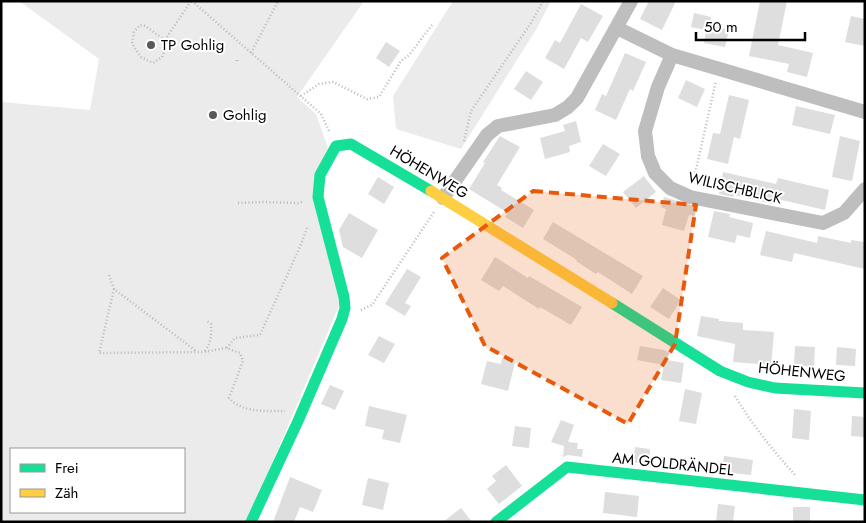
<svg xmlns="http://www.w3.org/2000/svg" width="866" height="523" font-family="Jost,sans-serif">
<rect width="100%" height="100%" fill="#fff"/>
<path fill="#ebebeb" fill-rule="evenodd" d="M19,1H364L297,97L316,114L328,148L317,174L341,301L247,522H1V102L90,110L99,59ZM11,449H184V512H11Z
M453,1H551L537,28L461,149L396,129L393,96Z"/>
<path fill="#dedede" d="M649,1H676L662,30L640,19Z
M760,1H787L778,45L813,53L807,77L787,72L789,64L749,56Z
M581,4L603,16L588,42L581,38L564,69L545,58L555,40L560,43Z
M694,13L711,17L710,25L729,30L725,47L704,43L706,30L691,27Z
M851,16L865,19V46L845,42Z
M386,42L400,51L389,67L376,58Z
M625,53L646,62L633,91L630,89L616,120L595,110L602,94L606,96Z
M526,71L543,82L531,100L514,89Z
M686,80L705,89L697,107L678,98Z
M729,95L749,100L740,139L734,137L728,164L707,159L713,133L720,134Z
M796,106L835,115L830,134L792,125Z
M576,121L581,142L569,146L570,152L545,159L540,138L565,131L563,125Z
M500,136L520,147L497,185L502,188L501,190L534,210L523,228L505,217L508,213L469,189L485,163L483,162Z
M840,136L860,141L852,181L832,177Z
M603,144L620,154L606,176L589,166Z
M723,172L776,184L778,178L829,190L825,210L773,198L772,204L734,195L733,197L719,194Z
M644,176L656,192L636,208L623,192Z
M378,177L394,187L384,204L368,194Z
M664,197L697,207L695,216L689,215L684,231L662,225L666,209L661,207Z
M714,211L730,214L729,217L753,223L750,238L737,235L735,243L708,237Z
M349,213L378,230L362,258L343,247L339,230Z
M553,222L643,276L632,294L598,272L596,274L576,261L577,260L543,239Z
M766,231L817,243L818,236L851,243V240L865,242V269L794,253L792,262L760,255Z
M495,257L528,278L529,276L582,307L571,325L540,307L539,309L503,286L499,291L481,280Z
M407,269L421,277L405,303L411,306L405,316L385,304Z
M663,288L681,300L669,319L650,307Z
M701,316L719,319V321L743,323V330L774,332L771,365L733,362L735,344L697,336Z
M379,336L395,344L384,363L368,355Z
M640,346L664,350L669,353L667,360L684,363L681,383L661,380L664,365L637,360Z
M795,346L815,347L814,367L794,365Z
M837,347L856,349L855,366L836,365Z
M502,358L515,362L508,391L481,384L487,361L501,364Z
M330,385L344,391L335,410L321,404Z
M685,389L702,393L696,424L679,421Z
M369,406L407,415L400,443L382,439L384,430L365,426Z
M794,409L811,411L809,440L792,438Z
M852,416L865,417V437L851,436Z
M561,420L574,425L568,442L578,443L577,449H583L582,457L568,455L563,457L564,446L551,442Z
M515,426L531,428L529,448L512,446Z
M635,447L650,449L649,464L630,462L631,453H634Z
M724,456L753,460L751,475L722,472Z
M506,465L522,486L499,504L487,489L496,481L492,476Z
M290,477L322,490L313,512L300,507L294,522H273Z
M368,478L389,483L383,510L362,505Z
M605,492L639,496L637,517L603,513Z
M718,504L735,506L733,522H716Z
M793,507H810V522H793Z
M461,508L472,522H443Z"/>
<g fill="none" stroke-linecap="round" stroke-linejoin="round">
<path stroke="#b9b9b9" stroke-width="2.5" stroke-dasharray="1 2.5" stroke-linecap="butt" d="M192,1L321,114L329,131
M165,40L145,26L140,25L134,32L132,44L141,57L153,63L162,57L165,50V40L191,1
M251,53L278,1
M237,61V60
M301,96L319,84L333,82L367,99L379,97L401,61L409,55L432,25
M464,141L471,111L531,23L543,1
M693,183L716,81
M238,203L264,202L298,203L302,202
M109,275L114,289L196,351
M114,289L99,353L204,352L226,348L240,353L243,361L229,398C242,413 266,411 285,411
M361,310L372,305L434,212
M227,348L235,338L260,335L299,249L308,226
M205,351C211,342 212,335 211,324L206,320
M735,396C753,426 772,449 795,475"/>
<path stroke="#bebebe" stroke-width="14" d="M617,28L672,55L865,112
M672,55L658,87L645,131L648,156L655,173L670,188L690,197L823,223L844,213L865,189
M443,198L487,135L498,126L555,115L568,107L577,98L631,1"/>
<path stroke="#16e098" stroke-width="11" d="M612,303L720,371L748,382L775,388L865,393
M251,522L298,421L342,319L345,308L344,297L318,197L320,175L336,146L351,144L431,191
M496,522L567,467L865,500"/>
<path stroke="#ffcf43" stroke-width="11" d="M431,191L612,303"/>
</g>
<path fill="#e8590c" fill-opacity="0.2" stroke="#e8590c" stroke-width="4" stroke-dasharray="10 6" stroke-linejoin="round" d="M533,191L696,205L675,344L628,424L485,346L442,258Z"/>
<g fill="#595959" stroke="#fff" stroke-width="2">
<circle cx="151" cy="45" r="5"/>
<circle cx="213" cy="115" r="5"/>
</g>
<g text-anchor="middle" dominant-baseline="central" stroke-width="4" stroke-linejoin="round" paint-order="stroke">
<g font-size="15" fill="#000" stroke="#fff" text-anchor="start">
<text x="161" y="45">TP Gohlig</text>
<text x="223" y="115">Gohlig</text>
</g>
<g font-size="15" fill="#000" stroke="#fff">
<text transform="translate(429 172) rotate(31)">HÖHENWEG</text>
<text transform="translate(735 188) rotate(13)">WILISCHBLICK</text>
<text transform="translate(802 372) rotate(6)">HÖHENWEG</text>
<text transform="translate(673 464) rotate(6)">AM GOLDRÄNDEL</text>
</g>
</g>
<rect width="866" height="523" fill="none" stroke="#000000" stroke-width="5"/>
<rect x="10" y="448" width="175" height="65" fill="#ffffff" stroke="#999999"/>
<rect x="20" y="464" width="25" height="8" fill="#16e098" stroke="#999999"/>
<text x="55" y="473" font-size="15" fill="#000000">Frei</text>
<rect x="20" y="489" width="25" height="8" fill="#ffcf43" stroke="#999999"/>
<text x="55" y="498" font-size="15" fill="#000000">Zäh</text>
<path d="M696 32v8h109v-8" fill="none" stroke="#000000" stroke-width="2.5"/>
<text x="704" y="32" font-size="15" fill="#000000" stroke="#ffffff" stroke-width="4" paint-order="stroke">50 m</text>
</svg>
